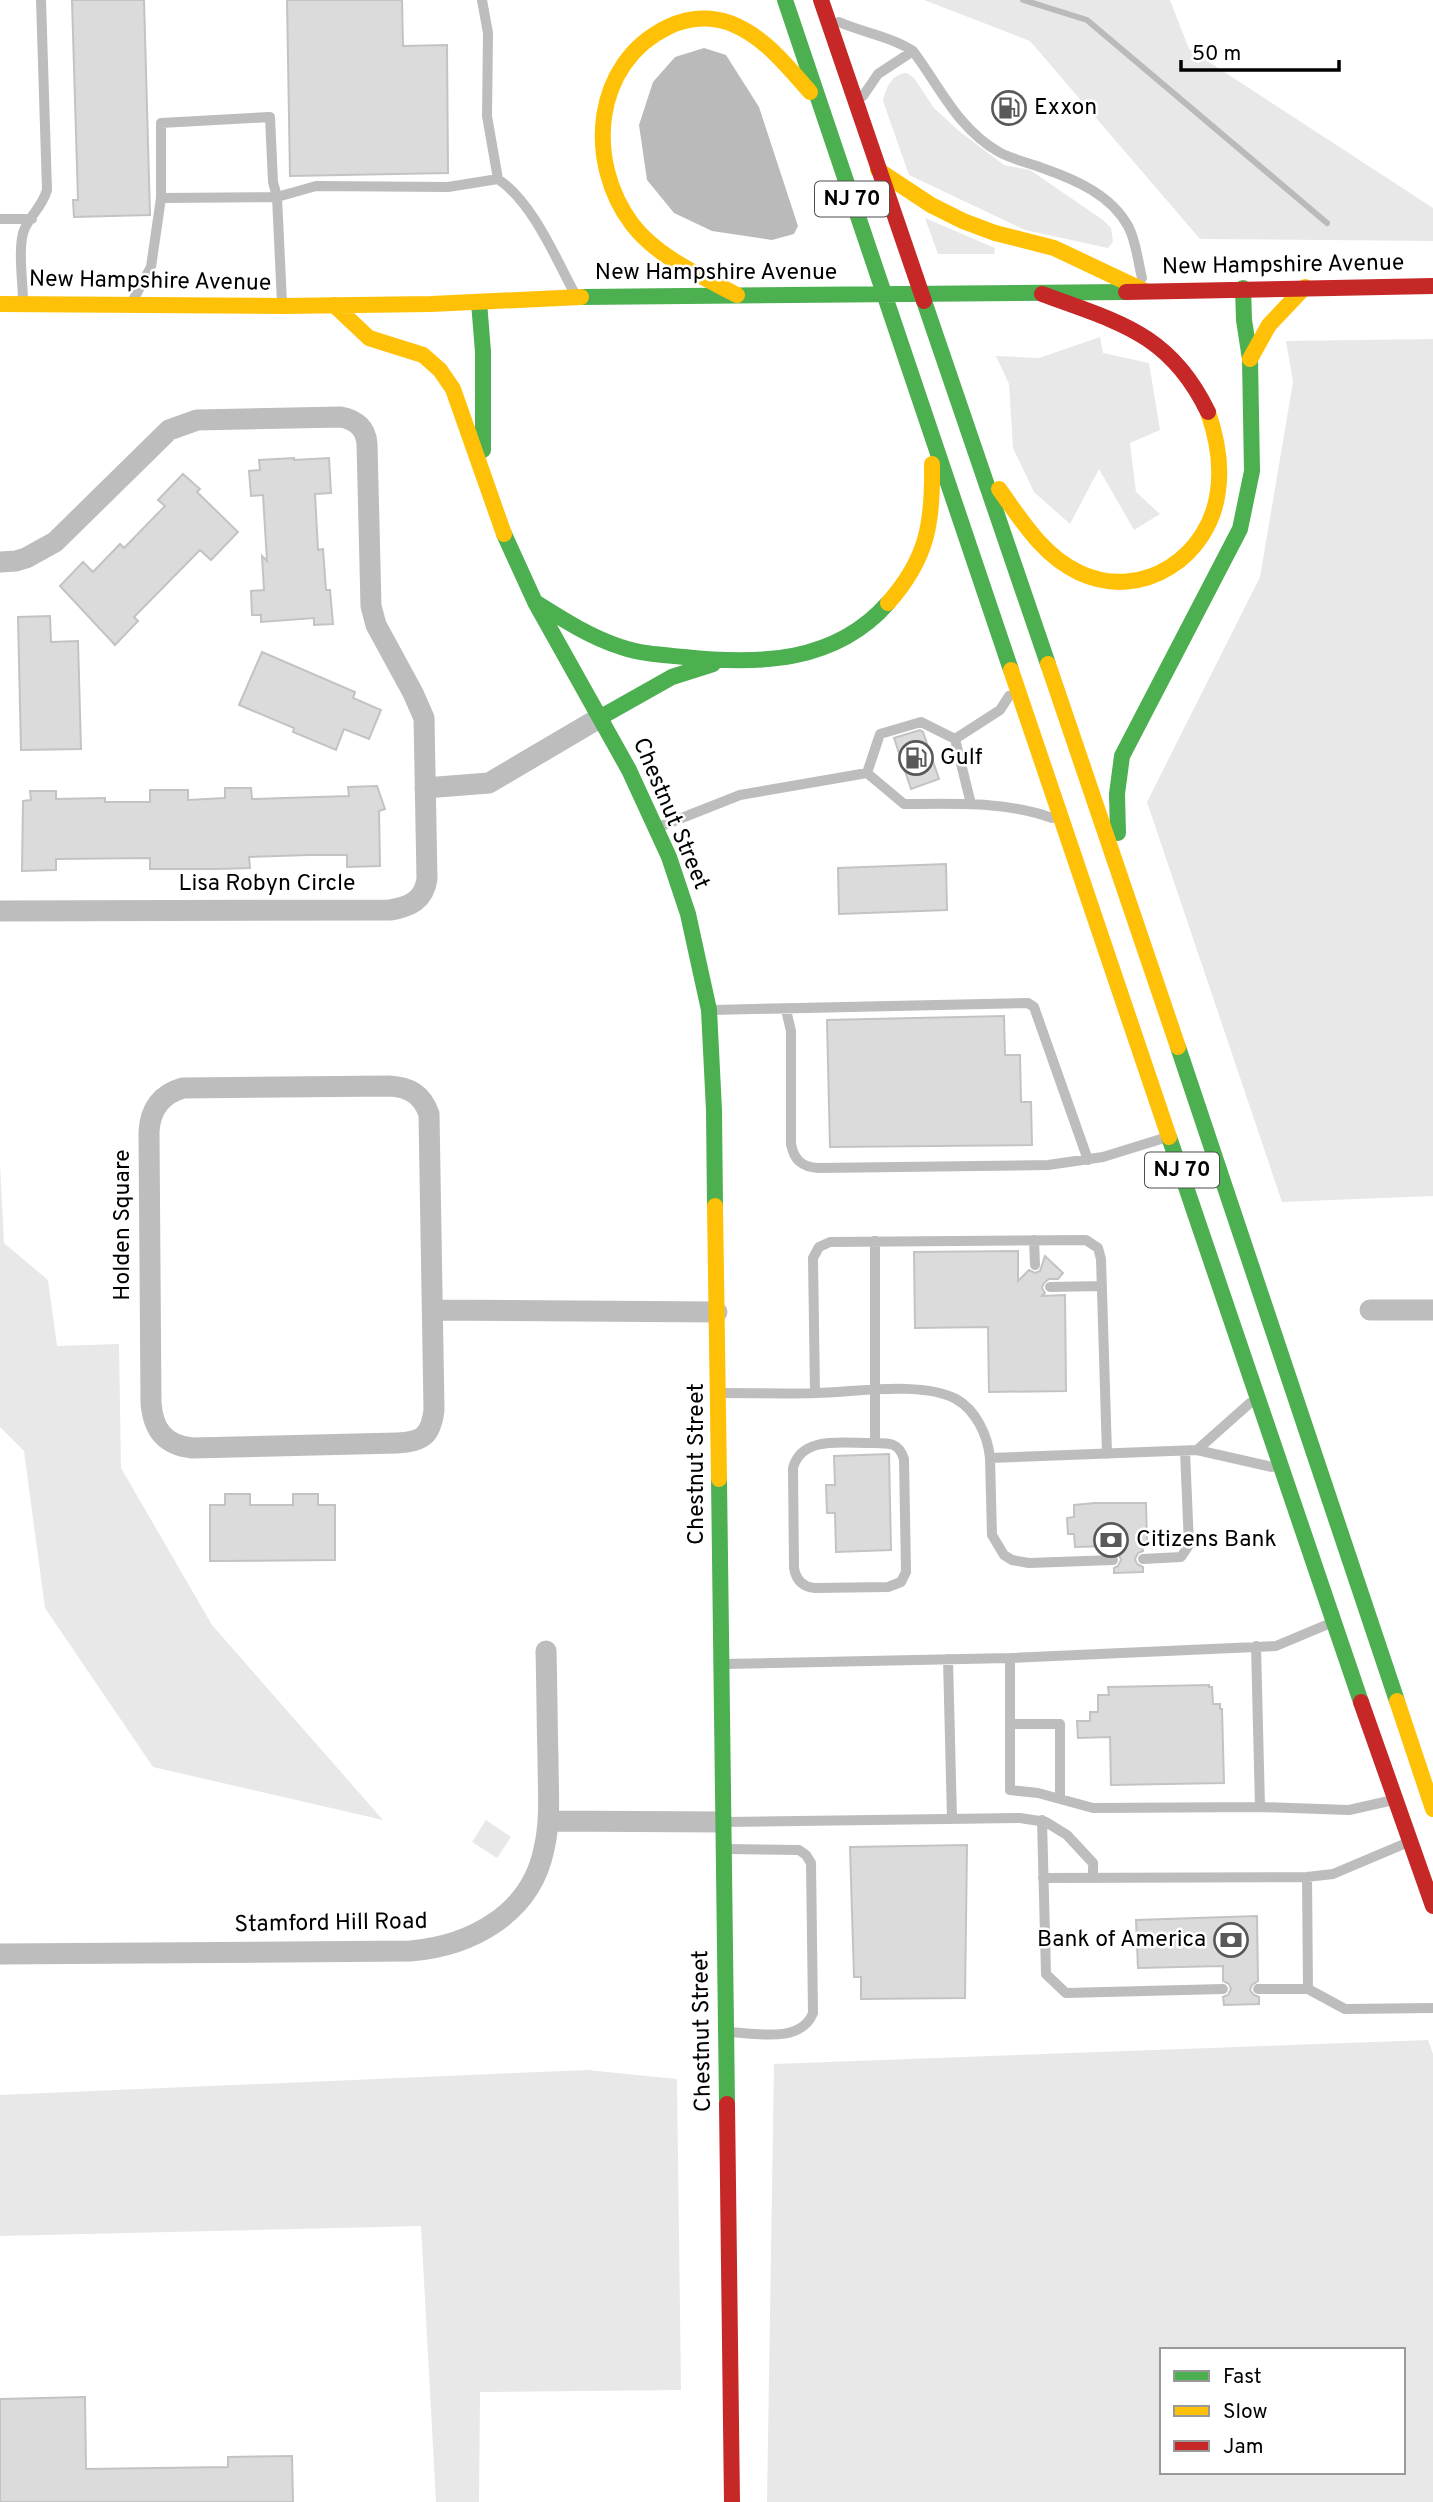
<svg xmlns="http://www.w3.org/2000/svg" width="1433" height="2502" font-family="Overpass,sans-serif">
<rect width="100%" height="100%" fill="#fff"/>
<path fill="#e8e8e8" fill-rule="evenodd" d="M924,0H1170L1189,49L1433,208V241L1200,239L1030,41Z
M907,73L914,78L934,108L959,131L1004,165L1030,170L1103,220L1111,228L1113,242L1108,248L1025,230L909,175L883,101C886,87 892,74 907,73Z
M925,218L995,248L994,254H938Z
M1100,337L1103,353L1149,363L1160,430L1130,443L1136,492L1160,514L1134,530L1099,469L1070,524L1034,492L1013,448L1009,384L996,356L1039,358Z
M1433,339V1196L1282,1202L1147,802L1260,577L1293,382L1286,341Z
M0,1164L4,1243L48,1280L57,1346L119,1344L121,1468L212,1625L383,1820L153,1767L45,1608L24,1451L0,1427Z
M486,1820L511,1837L497,1858L472,1842Z
M1428,2040L1433,2054V2502H767L774,2064ZM1162,2350H1403V2472H1162Z
M587,2070L677,2079L681,2390L480,2392L479,2502H436L421,2226L0,2236V2095Z"/>
<path fill="#bababa" d="M704,48L726,55L759,107L798,226L794,234L772,240L712,231L674,213L647,180L639,125L653,82L675,57Z"/>
<g fill="none" stroke-linecap="round" stroke-linejoin="round">
<path stroke="#bababa" stroke-width="6" d="M1023,0L1087,20L1327,223"/>
</g>
<path fill="#dbdbdb" stroke="#c3c3c3" stroke-width="2" d="M72,0H144L150,215L74,217L73,200H78Z
M287,0H402L403,46L447,45L448,173L290,176Z
M294,458V460L329,458L331,493L315,494L318,550L323,549L326,590H330L333,624L314,625V618L261,622V615H252L251,591L264,590L262,556L267,561L263,495L251,496L249,471L260,470L259,460Z
M183,474L200,489L197,492L238,532L211,560L200,550L134,617L138,621L115,645L60,586L83,562L93,572L120,544L124,548L165,506L158,500Z
M50,616L51,642L78,641L81,749L21,750L18,617Z
M262,652L355,692L353,698L381,710L369,739L344,729L336,750L293,732L294,728L239,705Z
M920,730L923,732L939,779L911,789L894,738Z
M377,786L385,809L379,811L380,866L347,867V855H309L249,857L250,868L217,869H150V858L56,859V870L22,871L23,801L31,800L30,791H56V799L105,798V802H150V790H188V800L225,798V788H251L252,799L349,796L348,787Z
M946,864L947,910L839,914L838,868Z
M1004,1016L1005,1055H1020L1021,1102H1031L1032,1145L830,1147L827,1020Z
M1018,1251V1281L1029,1270L1035,1273L1040,1271L1045,1256L1063,1273L1058,1279H1049L1044,1283L1042,1288L1045,1293L1042,1296L1065,1295L1066,1391L989,1392L988,1327L915,1328L914,1252Z
M889,1454L891,1550L836,1552L835,1513H827L826,1485H835L834,1456Z
M225,1494H250V1505H293V1494H318V1505H335V1560L210,1561V1505H225Z
M1095,1503H1146L1147,1545H1142L1143,1551L1138,1553L1135,1559L1137,1564L1143,1567V1572L1114,1573V1568L1118,1566L1121,1560L1119,1555L1113,1552V1546L1075,1547L1074,1534H1068L1067,1518L1074,1517V1505Z
M1209,1685V1687H1212L1213,1704H1220V1709H1222L1224,1783L1111,1785L1110,1737L1078,1738L1077,1721H1090V1712H1098V1695H1109L1108,1687Z
M967,1845L965,1998L861,1999V1977H854L850,1847Z
M1257,1916L1258,1981L1252,1985L1250,1990L1254,1995L1259,1997V2004L1224,2005L1223,1997L1228,1995L1231,1989L1229,1984L1223,1981V1966L1138,1968L1136,1920Z
M85,2397L86,2469L228,2467V2457L292,2456L293,2502H0V2399Z"/>
<g fill="none" stroke-linecap="round" stroke-linejoin="round">
<path stroke="#bdbdbd" stroke-width="10" d="M482,0L488,33L487,116L498,179
M839,22C864,33 890,36 913,51L878,74L863,96
M913,51C940,87 958,129 999,152C1013,160 1031,163 1045,169C1076,180 1111,195 1128,226C1136,240 1138,262 1142,278
M161,198L277,197L316,186L448,187L498,179C533,203 555,257 575,294
M0,219H32
M23,301C23,282 17,244 25,228C32,213 42,207 47,190L41,0
M132,302L151,267L161,198V123L270,117L273,182L277,197L282,303
M955,739L1000,710L1009,696
M867,773L880,734L921,722L955,739L971,804
M659,827L740,795L867,773L904,804C954,804 1005,801 1052,818
M711,1010L1028,1003L1034,1007L1088,1160
M786,1010L791,1031V1144C794,1160 802,1167 818,1168L1048,1165L1103,1157L1161,1139
M1034,1240L1035,1265
M875,1241V1443C890,1443 899,1443 904,1459L906,1572L901,1582L888,1587L815,1588C803,1587 796,1580 794,1568L793,1468C802,1434 847,1444 875,1443
M1050,1287L1102,1286
M720,1393C752,1393 785,1394 817,1393C855,1392 923,1381 956,1399C976,1410 988,1436 990,1458L1197,1450
M815,1393L813,1258L819,1247L830,1242L1086,1240L1098,1248L1101,1259L1107,1454
M1250,1403L1197,1450L1272,1467
M990,1458L992,1535L1004,1555L1012,1560L1029,1563L1113,1560
M1143,1559L1181,1557L1189,1545L1185,1451
M1256,1646L1260,1807
M1010,1658V1790L1038,1793L1093,1808L1260,1807L1349,1810L1389,1801
M948,1659L952,1819
M723,1664L1010,1658L1276,1646L1326,1625
M1010,1724H1060V1799
M1042,1820L1046,1974L1066,1993L1223,1989
M724,1822L1020,1818L1046,1822L1067,1835L1093,1863V1877
M726,1849L799,1850L806,1855L811,1863L813,2013C801,2044 755,2033 729,2032
M1307,1877L1308,1989
M1043,1878L1307,1877L1333,1874L1404,1844
M1258,1989H1308L1345,2009L1433,2008"/>
<path stroke="#bdbdbd" stroke-width="21" d="M0,562L16,561L26,558L55,542L169,430L197,420L341,417C356,420 366,428 367,444L371,606L376,625L413,693L424,718L427,879C424,900 410,907 390,910L0,911
M425,788L489,783L601,717
M389,1086C409,1087 422,1094 429,1114L434,1410C431,1435 423,1442 397,1443L192,1448C164,1445 153,1429 151,1403L149,1132C150,1109 161,1094 183,1088Z
M433,1310L717,1312
M1370,1310H1433
M549,1821L722,1822
M0,1954L410,1951C471,1946 531,1914 544,1849C551,1819 548,1789 548,1758C547,1723 547,1687 546,1651"/>
<path stroke="#4caf50" stroke-width="16" d="M785,0L1011,670
M581,297L1126,292
M924,301L1048,664
M479,302L483,352V450
M504,534L535,602L629,770L669,857L688,914L709,1010L714,1110L715,1206
M535,602C562,619 590,637 621,647C641,654 663,655 684,657C759,665 835,663 888,603
M601,717L672,677L713,664
M1118,833L1117,794L1122,756L1240,529L1252,471L1250,359L1244,320L1243,288
M1178,1047L1397,1701
M1169,1137L1361,1702
M719,1479L727,2104"/>
<path stroke="#ffc107" stroke-width="16" d="M878,170L931,205L963,221L995,233L1054,248L1145,291
M737,295C701,276 657,257 632,224C585,161 593,63 668,27C687,18 709,16 730,23C764,36 787,66 810,92
M0,304L282,306L431,304L581,297
M334,305L369,338L423,355L440,370L453,389L504,534
M1250,359L1269,325L1305,287
M999,489C1022,521 1043,556 1080,573C1143,602 1210,556 1218,491C1222,463 1217,438 1208,412
M888,603C928,558 933,522 932,464
M1048,664L1178,1047
M1011,670L1169,1137
M715,1206L719,1479
M1397,1701L1433,1809"/>
<path stroke="#c62828" stroke-width="16" d="M821,0L924,301
M1126,292L1433,286
M1042,294C1118,322 1170,333 1208,412
M1361,1702L1433,1906
M727,2104L732,2502"/>
</g>
<defs>
<g id="fuel-ring" transform="scale(1.75)"><circle r="9.5" fill="#fff" stroke="#595959" stroke-width="1.5"/><path d="M-5.5-6h7V0h2V4h1.3V-2.5L3-4.5l.8-.8L6-3V5H2.5V1h-1V6h-7ZM-4.2-4.7v3.2H.2V-4.7Z" fill="#595959"/></g>
<g id="bank-ring" transform="scale(1.75)"><circle r="9.5" fill="#fff" stroke="#595959" stroke-width="1.5"/><path d="M-6-4H6V4H-6ZM0-2.3a2.3 2.3 0 1 0 0 4.6a2.3 2.3 0 1 0 0-4.6Z" fill="#595959"/></g>
</defs>
<g fill-rule="evenodd">
<use href="#fuel-ring" x="1009" y="108"/>
<use href="#fuel-ring" x="916" y="758"/>
<use href="#bank-ring" x="1111" y="1540"/>
<use href="#bank-ring" x="1231" y="1940"/>
</g>
<g text-anchor="middle" dominant-baseline="central" stroke-width="5" stroke-linejoin="round" paint-order="stroke">
<g fill="#fff" stroke="#4c4c4c" stroke-width="2">
<rect x="815" y="181.5" width="74" height="35" rx="5"/>
<rect x="1145" y="1152.5" width="74" height="35" rx="5"/>
</g>
<g font-size="21" font-weight="bold" fill="#000">
<text x="852" y="199">NJ 70</text>
<text x="1182" y="1170">NJ 70</text>
</g>
<g font-size="23" fill="#000" stroke="#fff" text-anchor="start">
<text x="1034" y="108">Exxon</text>
<text x="940" y="758">Gulf</text>
<text x="1136" y="1540">Citizens Bank</text>
<text x="1206" y="1940" text-anchor="end">Bank of America</text>
</g>
<g font-size="23" fill="#000" stroke="#fff">
<text transform="translate(1283 266) rotate(-1)">New Hampshire Avenue</text>
<text x="716" y="273">New Hampshire Avenue</text>
<text transform="translate(150 282) rotate(1)">New Hampshire Avenue</text>
<text transform="translate(670 814) rotate(67)">Chestnut Street</text>
<text x="267" y="884">Lisa Robyn Circle</text>
<text transform="translate(123 1225) rotate(-90)">Holden Square</text>
<text transform="translate(697 1464) rotate(-90)">Chestnut Street</text>
<text transform="translate(331 1924) rotate(-1)">Stamford Hill Road</text>
<text transform="translate(703 2031) rotate(-91)">Chestnut Street</text>
</g>
</g>
<rect x="1160" y="2348" width="245" height="126" fill="#ffffff" stroke="#999999" stroke-width="2"/>
<rect x="1174" y="2371" width="35" height="10" fill="#4caf50" stroke="#999999" stroke-width="2"/>
<text x="1223" y="2383" font-size="21" fill="#000000">Fast</text>
<rect x="1174" y="2406" width="35" height="10" fill="#ffc107" stroke="#999999" stroke-width="2"/>
<text x="1223" y="2418" font-size="21" fill="#000000">Slow</text>
<rect x="1174" y="2441" width="35" height="10" fill="#c62828" stroke="#999999" stroke-width="2"/>
<text x="1223" y="2453" font-size="21" fill="#000000">Jam</text>
<path d="M1181 60v10h158v-10" fill="none" stroke="#000000" stroke-width="3.5"/>
<text x="1192" y="60" font-size="21" fill="#000000" stroke="#ffffff" stroke-width="5" paint-order="stroke">50 m</text>
</svg>
